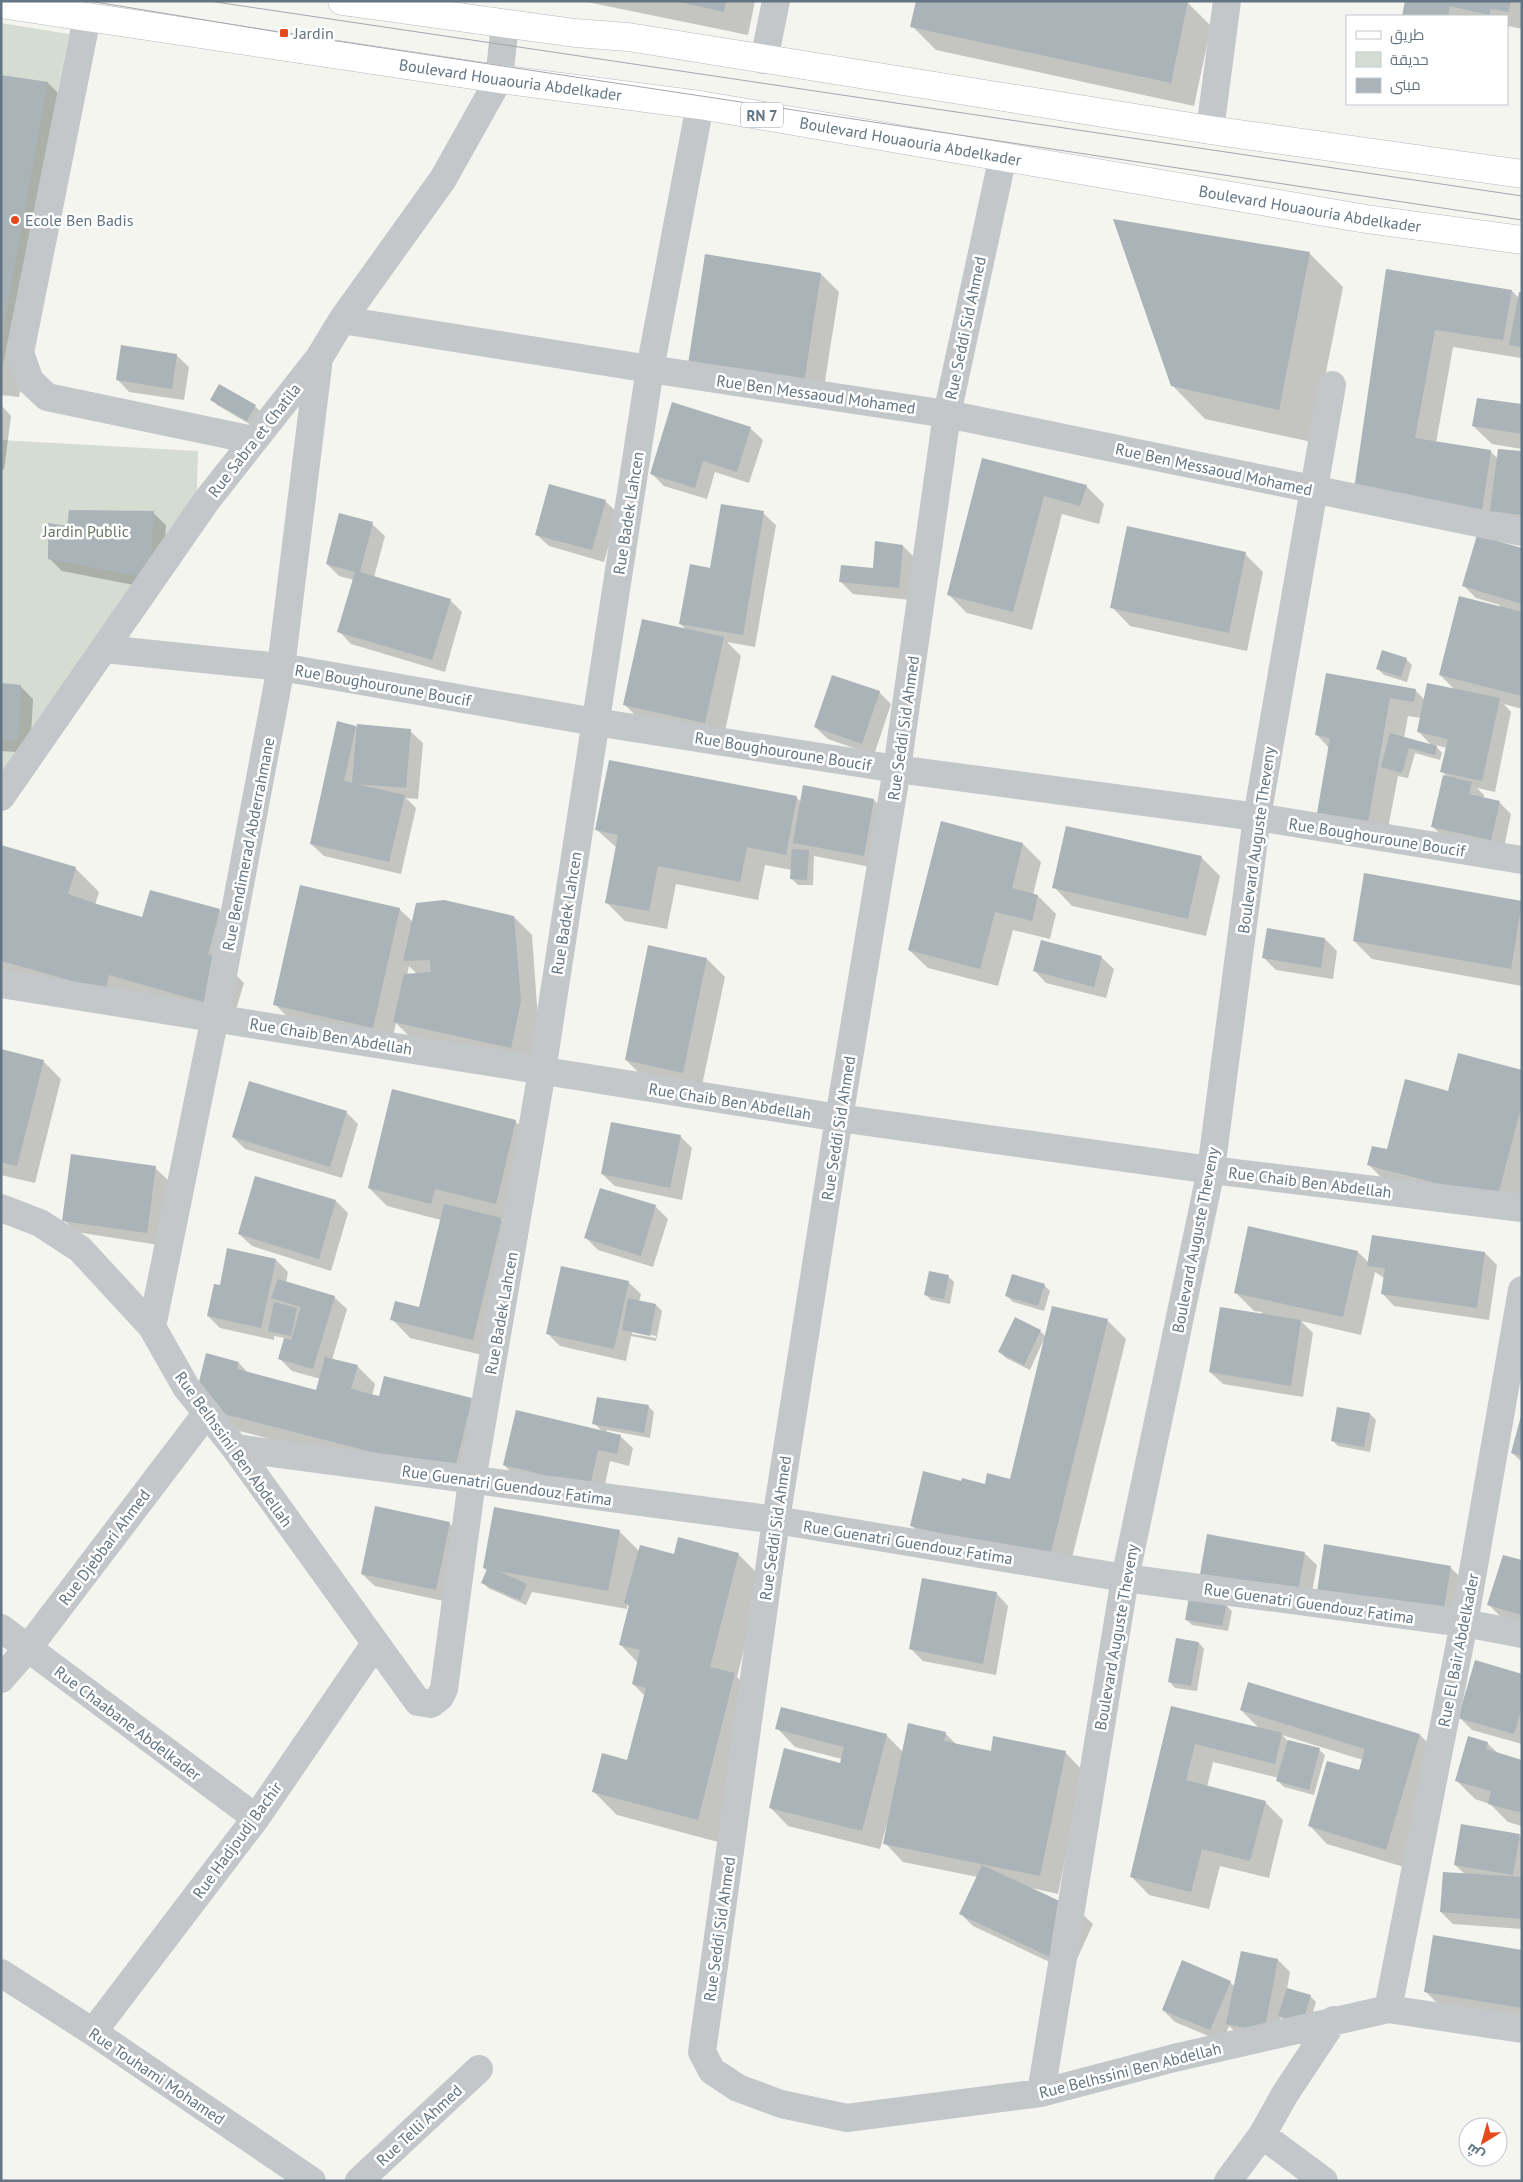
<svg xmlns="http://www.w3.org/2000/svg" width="1523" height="2182" font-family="'PT Sans',Cairo,sans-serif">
<rect width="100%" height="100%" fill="#f5f5f0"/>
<path fill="#d5dcd1" d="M1,23L69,34L1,375Z
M1,440L198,451L196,521L1,808Z"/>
<path fill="#0003" fill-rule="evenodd" d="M582,1H755L748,35Z
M929,1L1187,2L1211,26L1194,106L936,50L912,26Z
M1407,1H1522V29L1509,26L1507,32V16H1403Z
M1,76L48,83L72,107L19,397L1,395Z
M1115,220L1310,254L1343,287L1312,442L1205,419L1172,385Z
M1387,270L1512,291L1519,298L1522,294L1521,358L1453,347L1436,443L1490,451L1498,459L1522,452V531L1374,507Z
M821,274L839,292L822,400L689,363Z
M176,355L189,367L184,400L129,392L117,379Z
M212,399L255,406L261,412L253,426L217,405Z
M1,405L11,416L4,470L1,469Z
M1522,405V449L1492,444L1473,426Z
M750,428L763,440L749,483L715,472L707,499L664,486L651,473Z
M983,459L1086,486L1104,504L1099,524L1062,514L1032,630L967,613L948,594Z
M605,501L618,513L604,562L549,546L536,534Z
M153,513L166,525L163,573L154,589L62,571L49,558L68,528Z
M763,513L776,525L755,647L727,642L741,656L723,741L643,723L625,705L687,630L680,624L711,569Z
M372,524L385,536L374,577L450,600L462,612L445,672L351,644L339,631L354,580L339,576L327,564Z
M903,546L915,558L911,600L853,594L841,582L874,570Z
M1522,549V709L1504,704L1511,712L1495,792L1477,788L1484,795L1483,799L1499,802L1511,814L1503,852L1445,839L1432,826L1448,778L1442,771L1447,748L1435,745L1442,753L1440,760L1415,753L1408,778L1398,776L1386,839L1336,831L1329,748L1317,735L1327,674L1415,690L1425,700L1455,690L1440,675L1500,605L1476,598L1463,585ZM1408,716L1421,718L1419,732L1432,746L1404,738Z
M1245,554L1263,572L1247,651L1130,626L1112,607Z
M1406,659L1412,665L1407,682L1384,675L1378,669Z
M1,684L20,686L33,699L30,753L1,751Z
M879,692L891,704L874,755L828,739L815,727Z
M338,723L356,727L410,731L423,743L418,799L406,798L416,808L401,874L324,856L311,844Z
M796,797L801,802L874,800L886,813L876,868L814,856L813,885H798L792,879V870L765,865L758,900L676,884L667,929L625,921L606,902L617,848L597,830Z
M1023,844L1041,862L1033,895L1038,896L1056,914L1050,939L1013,930L998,986L928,968L909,950Z
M1,850L75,868L99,892L95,905L143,919L219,910L243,934L233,972L244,983L231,1026L1,977Z
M1201,857L1220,876L1206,936L1072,906L1054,887Z
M1365,875L1522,903V986L1372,959L1354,941Z
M399,909L413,922L514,917L532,935L538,1020L529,1066L413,1040L396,1023L391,1045L293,1023L275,1004ZM409,966L418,975H407Z
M1325,939L1337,951L1333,979L1276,970L1264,958Z
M1101,957L1114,969L1106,998L1046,983L1034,970Z
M707,959L725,977L701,1090L644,1078L626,1060Z
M1,1050L43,1061L61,1079L35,1183L1,1175Z
M1522,1071V1192L1515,1217L1387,1183L1369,1165L1387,1151L1449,1092Z
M346,1112L358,1124L342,1178L245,1149L233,1137Z
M515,1121L533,1139L514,1222L499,1218L519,1238L491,1357L410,1338L392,1319L420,1309L441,1220L387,1206L369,1188Z
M680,1136L692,1148L682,1200L615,1186L602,1174Z
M155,1168L168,1180L159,1245L76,1232L64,1220Z
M601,1190L656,1207L668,1219L653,1267L598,1250L586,1238Z
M336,1201L348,1213L331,1271L252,1246L239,1234Z
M1373,1236L1485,1253L1497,1265L1489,1320L1394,1306L1382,1293L1384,1278L1375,1272L1361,1335L1301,1321L1313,1333L1303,1397L1223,1384L1210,1372L1261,1314L1262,1312L1254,1311L1235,1292L1358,1252L1369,1263Z
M276,1260L288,1272L286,1282L334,1297L347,1309L332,1360L357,1366L375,1384L372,1396L472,1400L490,1418L472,1490L212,1424L239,1363L249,1374L317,1392L321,1379L292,1371L279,1358L285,1338L274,1336V1340L220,1328L208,1316L221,1286Z
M948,1276L954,1282L950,1304L931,1300L925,1294Z
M628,1282L641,1294L639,1302L656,1305L662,1311L656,1341L631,1336L626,1361L560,1346L548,1334ZM632,1331L656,1336V1338L632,1334Z
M1044,1285L1050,1291L1044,1311L1013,1302L1007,1296Z
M1107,1320L1126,1339L1067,1578L929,1544L911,1525L962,1482L986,1485L1011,1481L1044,1339L1030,1370L1006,1358L1000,1352L1040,1331L1046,1337Z
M648,1406L654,1412L650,1438L607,1430L606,1432L620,1436L633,1448L629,1466L610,1461L602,1498L516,1477L504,1465L602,1431L594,1423Z
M1370,1414L1376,1420L1370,1452L1338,1446L1332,1440Z
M1522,1414V1462L1512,1453Z
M449,1523L461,1535L448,1602L375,1586L362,1574Z
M619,1531L639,1551L675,1555L738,1554L762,1578L737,1677L759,1698L722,1843L617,1815L593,1791L628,1761L645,1696L633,1684L638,1663L620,1644L630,1607L627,1605V1609L532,1592L526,1605L488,1588L483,1582L488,1572L484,1568Z
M1304,1553L1317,1565L1310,1603L1214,1586Z
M1522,1562V1623L1501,1617L1488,1604Z
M1450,1567L1463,1580L1455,1625L1330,1604Z
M996,1593L1008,1606L996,1675L923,1661L911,1649Z
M1226,1605L1232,1611L1228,1631L1192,1625L1186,1619Z
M1199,1643L1204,1649L1197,1691L1175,1688L1170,1682Z
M1522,1675V1744L1472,1730L1460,1718Z
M1249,1684L1420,1735L1438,1753L1404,1867L1327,1844L1309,1825L1360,1771L1363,1760L1282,1735L1288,1741L1319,1750L1325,1755L1314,1795L1284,1787L1278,1781L1279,1778L1213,1762L1207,1787L1265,1802L1283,1820L1269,1878L1220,1866L1209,1909L1149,1895L1131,1876L1172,1707L1260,1729L1241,1710Z
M777,1728L886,1735L903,1752L945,1733L958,1746L992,1752H1065L1083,1771L1058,1894L1032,1888L1080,1912L1093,1924L1071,1972L973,1926L961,1914L978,1877L903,1862L885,1843L889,1824H887L880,1849L788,1826L770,1807L841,1764L842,1759L795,1747Z
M1487,1743L1499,1754L1522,1761V1826L1508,1822L1490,1804L1475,1799L1457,1781Z
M1462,1825L1522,1837V1929L1453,1924L1441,1912L1465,1874L1455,1865Z
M1522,1951V2018L1438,2004L1425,1991Z
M1242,1953L1278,1960L1290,1972L1287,1989L1310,1996L1316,2002L1308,2029L1286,2022L1281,2017L1276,2044L1240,2036L1229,2026L1223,2042L1175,2022L1163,2010L1230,1982L1235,1987Z"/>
<path fill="#aab3b7" d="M676,1H726L724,12Z
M916,1L928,2L1188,1L1171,83L910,27Z
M1405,1H1511L1508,12L1491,9L1489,15L1450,6L1448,16H1402Z
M1,75L48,82L2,335H1Z
M1113,219L1310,252L1279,410L1171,386Z
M705,254L821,273L804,382L688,364Z
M1386,269L1512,290L1503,340L1435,330L1415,438L1491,450L1482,510L1354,489Z
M1519,292H1522V347L1509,345Z
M121,345L177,354L172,389L116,380Z
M219,384L256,405L247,421L210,400Z
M1477,398L1522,404V434L1472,426Z
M672,402L751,427L737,472L703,461L695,488L650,474Z
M1498,449L1522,451V515L1490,511Z
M982,458L1087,485L1080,506L1044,496L1013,612L947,595Z
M549,484L606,500L592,550L535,535Z
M721,504L764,511L743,635L679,624L690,564L710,568Z
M69,510L154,511L151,560L142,577L48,559V523L67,526Z
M339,513L373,522L360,572L451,599L432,660L337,632L355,572L326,564Z
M1127,526L1246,552L1229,633L1110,608Z
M1477,535L1522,548V604L1462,586Z
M875,541L903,545L899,588L839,582L841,565L873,568Z
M1459,596L1522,612V696L1439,675Z
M642,619L724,637L705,723L623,705Z
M1382,650L1407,658L1401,677L1376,669Z
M1326,673L1416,689L1414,702L1390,698L1368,822L1317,813L1330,738L1315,735Z
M832,675L880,691L862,744L814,727Z
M1,683L21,685L18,741L1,740Z
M1427,683L1500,698L1482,781L1440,772L1448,739L1417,732Z
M337,721L356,726L344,781L352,783L357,724L411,729L406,788L356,784L405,795L389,862L310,844Z
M1390,733L1437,746L1435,755L1409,748L1402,773L1381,767Z
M609,760L797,796L786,855L747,847L740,882L658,866L649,911L605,903L618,835L595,830Z
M1443,775L1472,782L1469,794L1500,801L1491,840L1431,827Z
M803,785L874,799L864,856L793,843Z
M941,821L1023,843L1012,888L1038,895L1032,921L995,912L980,969L908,950Z
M1066,826L1202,856L1188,919L1052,888Z
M1,845L76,867L68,894L100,905L142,917L150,890L220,909L208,954L220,958L207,1003L109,975L105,990L1,961Z
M792,849L809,850L807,880L790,879Z
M1364,873L1522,901L1511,969L1353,941Z
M300,885L400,908L373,1028L273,1005Z
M444,900L514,916L521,1001L511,1048L393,1022L404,974L431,972L430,960L403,961L416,903Z
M1267,928L1325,938L1321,968L1262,958Z
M1041,940L1102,956L1094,987L1033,971Z
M648,945L707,958L683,1073L625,1060Z
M1,1049L44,1060L17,1166L1,1162Z
M1458,1053L1522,1070V1104L1497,1199L1367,1165L1372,1146L1387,1149L1405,1079L1448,1091Z
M249,1081L347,1111L330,1167L232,1137Z
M392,1089L516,1120L496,1204L435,1189L431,1204L368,1188Z
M611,1122L681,1135L670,1188L601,1174Z
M71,1154L156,1166L147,1233L62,1221Z
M255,1176L336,1200L319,1259L238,1234Z
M600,1188L656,1205L641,1256L584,1238Z
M444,1204L502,1218L473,1340L390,1320L395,1301L419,1307Z
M1248,1226L1358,1251L1343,1317L1234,1293Z
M1372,1235L1485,1252L1477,1308L1381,1294L1385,1268L1367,1266Z
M227,1248L276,1259L261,1328L207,1316L214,1284L220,1285Z
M561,1266L629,1281L614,1349L546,1334Z
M929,1271L949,1275L944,1299L924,1295Z
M1012,1274L1045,1284L1038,1306L1005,1296Z
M278,1279L335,1296L313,1369L278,1359L284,1338L291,1340L301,1307L271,1298Z
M628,1298L656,1304L650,1336L622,1330Z
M274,1302L297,1308L291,1336L268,1331Z
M1052,1306L1108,1319L1049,1560L910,1526L923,1471L961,1481L962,1478L985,1484L987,1473L1010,1479Z
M1220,1307L1301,1320L1291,1386L1209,1372Z
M1015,1317L1041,1330L1024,1365L998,1352Z
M206,1353L239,1362L237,1369L316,1390L325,1357L358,1365L351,1389L379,1396L384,1376L472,1398L454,1473L193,1406Z
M597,1397L649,1405L644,1433L592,1424Z
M1337,1407L1370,1413L1364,1447L1331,1441Z
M516,1410L621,1435L617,1454L598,1450L590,1486L503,1465Z
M1522,1412V1456L1511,1453Z
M375,1506L450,1522L436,1590L361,1574Z
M494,1507L620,1530L608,1591L498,1571L527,1584L520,1600L481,1583L487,1569L483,1568Z
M1207,1534L1305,1552L1298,1592L1200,1574Z
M678,1537L739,1553L710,1667L735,1673L698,1820L592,1792L602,1753L627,1760L646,1688L632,1684L640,1650L619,1645L629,1605L624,1603L640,1545L674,1554Z
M1324,1544L1451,1566L1443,1613L1317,1592Z
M1503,1555L1522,1560V1615L1487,1605Z
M922,1578L997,1592L983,1664L909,1649Z
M1189,1597L1227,1604L1222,1626L1185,1620Z
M1176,1638L1199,1642L1191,1686L1168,1682Z
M1475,1660L1522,1674V1707L1514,1734L1458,1718Z
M1248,1682L1420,1734L1386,1850L1308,1826L1327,1761L1359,1770L1365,1749L1240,1710Z
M1171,1706L1282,1733L1275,1764L1195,1744L1186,1780L1266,1801L1250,1861L1202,1849L1191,1892L1130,1877Z
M781,1707L887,1734L862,1831L769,1808L784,1748L840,1763L844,1747L775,1729Z
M908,1723L946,1732L944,1741L991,1751L993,1736L1066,1751L1040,1876L883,1844Z
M1468,1736L1488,1742L1486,1749L1522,1760V1813L1488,1804L1491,1791L1455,1781Z
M1288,1740L1320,1748L1309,1790L1276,1781Z
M1461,1824L1520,1834L1513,1875L1454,1865Z
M982,1865L1081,1911L1058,1961L959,1914Z
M1443,1872L1522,1877V1919L1440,1912Z
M1433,1935L1522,1950V2008L1424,1992Z
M1241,1951L1278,1959L1264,2032L1226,2024Z
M1182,1960L1231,1981L1210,2030L1162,2010Z
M1287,1988L1311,1995L1302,2024L1278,2016Z"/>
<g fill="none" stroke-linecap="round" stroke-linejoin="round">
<g stroke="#b4b9bc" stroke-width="29">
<g id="major">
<path d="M342,1L575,33L628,37L1210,130L1522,174"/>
<path id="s1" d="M1,4L499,79L700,105L1366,219L1522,240"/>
</g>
</g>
<path stroke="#c4c7ca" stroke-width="28" d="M87,17L20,353L30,381L47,397L253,440
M764,60L776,1
M1210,130L1227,1
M1003,156L947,414L897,769L839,1118L776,1520L702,2052L712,2071L738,2088L781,2104L847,2118L1041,2093L1174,2058L1388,2009L1522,2029
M342,320L650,369L947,414L1522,532
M104,649L281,667L595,722L897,769L1257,817L1522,860
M1,797L207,500L319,358L342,320L443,179L499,79L505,24
M1,984L839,1118L1211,1170L1522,1208
M1,1208L40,1223L80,1249L152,1327L186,1387L235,1448L418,1702L431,1704L440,1697L444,1689L472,1481L542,1071L650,369L700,105
M152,1327L215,1017L281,667L319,358
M235,1448L776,1520L1125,1578L1464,1623L1522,1634
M1,1628L256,1818
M1,1679L28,1648L206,1414
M1,1973L93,2032L312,2181
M1388,2009L1464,1623L1522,1290
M93,2032L256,1818L375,1644
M1041,2093L1125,1578L1211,1170L1257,817L1332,385
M1262,2135L1324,2181
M359,2181L479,2069
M1228,2181L1262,2135L1285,2094L1334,2020"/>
<use href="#major" stroke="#fff" stroke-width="28"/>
<path stroke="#a2a8ad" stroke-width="1" d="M89,1L284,33L1522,220
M209,1L1522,196"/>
</g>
<g fill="#e7491e" stroke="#fff" stroke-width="2">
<rect x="279" y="28" width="10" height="10" rx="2.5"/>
<circle cx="15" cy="220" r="5"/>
</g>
<g text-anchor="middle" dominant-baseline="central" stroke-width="5" stroke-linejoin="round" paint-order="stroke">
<rect fill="#fff" stroke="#929ea8" stroke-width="1" x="741" y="102.5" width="42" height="25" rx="4"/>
<g font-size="15" font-weight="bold" fill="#637582">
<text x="762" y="115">RN 7</text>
</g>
<g font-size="16" fill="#637582" stroke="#fff" text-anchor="start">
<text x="294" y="33">Jardin</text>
<text x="25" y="220">Ecole Ben Badis</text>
</g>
<g font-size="16" fill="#637582" stroke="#fff">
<text stroke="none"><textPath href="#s1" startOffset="515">Boulevard Houaouria Abdelkader</textPath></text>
<text stroke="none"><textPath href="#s1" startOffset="920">Boulevard Houaouria Abdelkader</textPath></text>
<text stroke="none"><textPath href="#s1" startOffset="1325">Boulevard Houaouria Abdelkader</textPath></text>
<text transform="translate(965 328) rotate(-78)">Rue Seddi Sid Ahmed</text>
<text transform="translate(816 394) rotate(8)">Rue Ben Messaoud Mohamed</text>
<text transform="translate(254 440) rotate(-52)">Rue Sabra et Chatila</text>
<text transform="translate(1214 469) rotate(12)">Rue Ben Messaoud Mohamed</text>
<text transform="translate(628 513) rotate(-81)">Rue Badek Lahcen</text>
<text transform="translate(383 685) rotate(10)">Rue Boughouroune Boucif</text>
<text transform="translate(903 728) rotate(-82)">Rue Seddi Sid Ahmed</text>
<text transform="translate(783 751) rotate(9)">Rue Boughouroune Boucif</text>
<text transform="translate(1377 837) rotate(9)">Rue Boughouroune Boucif</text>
<text transform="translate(1256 840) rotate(-82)">Boulevard Auguste Theveny</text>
<text transform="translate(248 844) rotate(-79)">Rue Bendimerad Abderrahmane</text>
<text transform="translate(566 913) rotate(-81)">Rue Badek Lahcen</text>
<text transform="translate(331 1036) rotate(9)">Rue Chaib Ben Abdellah</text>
<text transform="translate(730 1101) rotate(9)">Rue Chaib Ben Abdellah</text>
<text transform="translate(838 1128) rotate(-81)">Rue Seddi Sid Ahmed</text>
<text transform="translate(1310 1182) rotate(7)">Rue Chaib Ben Abdellah</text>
<text transform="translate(1195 1240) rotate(-79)">Boulevard Auguste Theveny</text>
<text transform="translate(501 1313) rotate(-80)">Rue Badek Lahcen</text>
<text transform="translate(234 1449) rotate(54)">Rue Belhssini Ben Abdellah</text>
<text transform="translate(507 1485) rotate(8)">Rue Guenatri Guendouz Fatima</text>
<text transform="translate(775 1528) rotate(-82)">Rue Seddi Sid Ahmed</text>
<text transform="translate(908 1542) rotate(9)">Rue Guenatri Guendouz Fatima</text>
<text transform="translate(104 1547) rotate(-53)">Rue Djebbari Ahmed</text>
<text transform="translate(1309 1603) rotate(8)">Rue Guenatri Guendouz Fatima</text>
<text transform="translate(1116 1637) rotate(-80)">Boulevard Auguste Theveny</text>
<text transform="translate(1458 1650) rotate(-79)">Rue El Bair Abdelkader</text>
<text transform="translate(128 1723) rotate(37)">Rue Chaabane Abdelkader</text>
<text transform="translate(237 1840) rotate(-54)">Rue Hadjoudj Bachir</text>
<text transform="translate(719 1929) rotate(-82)">Rue Seddi Sid Ahmed</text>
<text transform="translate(1130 2070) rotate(-14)">Rue Belhssini Ben Abdellah</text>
<text transform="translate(157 2076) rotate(34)">Rue Touhami Mohamed</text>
<text transform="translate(419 2125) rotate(-43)">Rue Telli Ahmed</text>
</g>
<g font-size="16" fill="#677962" stroke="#fff">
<text x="86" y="531">Jardin Public</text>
</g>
</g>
<rect width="1523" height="2182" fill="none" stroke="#637582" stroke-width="5"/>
<rect x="1346" y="15" width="162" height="90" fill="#ffffff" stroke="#c1c8cd"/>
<rect x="1356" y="31" width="25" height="8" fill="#ffffff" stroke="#c1c8cd"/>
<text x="1390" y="40" font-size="15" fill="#637582">طريق</text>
<rect x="1356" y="52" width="25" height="15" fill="#d5dcd1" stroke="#c1c8cd"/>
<text x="1390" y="65" font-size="15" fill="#637582">حديقة</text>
<rect x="1356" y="78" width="25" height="15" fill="#aab3b7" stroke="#c1c8cd"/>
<text x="1390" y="90" font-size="15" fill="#637582">مبنى</text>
<g transform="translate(1483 2142) rotate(217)"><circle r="24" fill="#ffffff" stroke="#c1c8cd"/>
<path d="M0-4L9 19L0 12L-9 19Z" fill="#e7491e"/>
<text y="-8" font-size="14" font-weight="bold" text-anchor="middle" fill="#637582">ش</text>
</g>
</svg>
